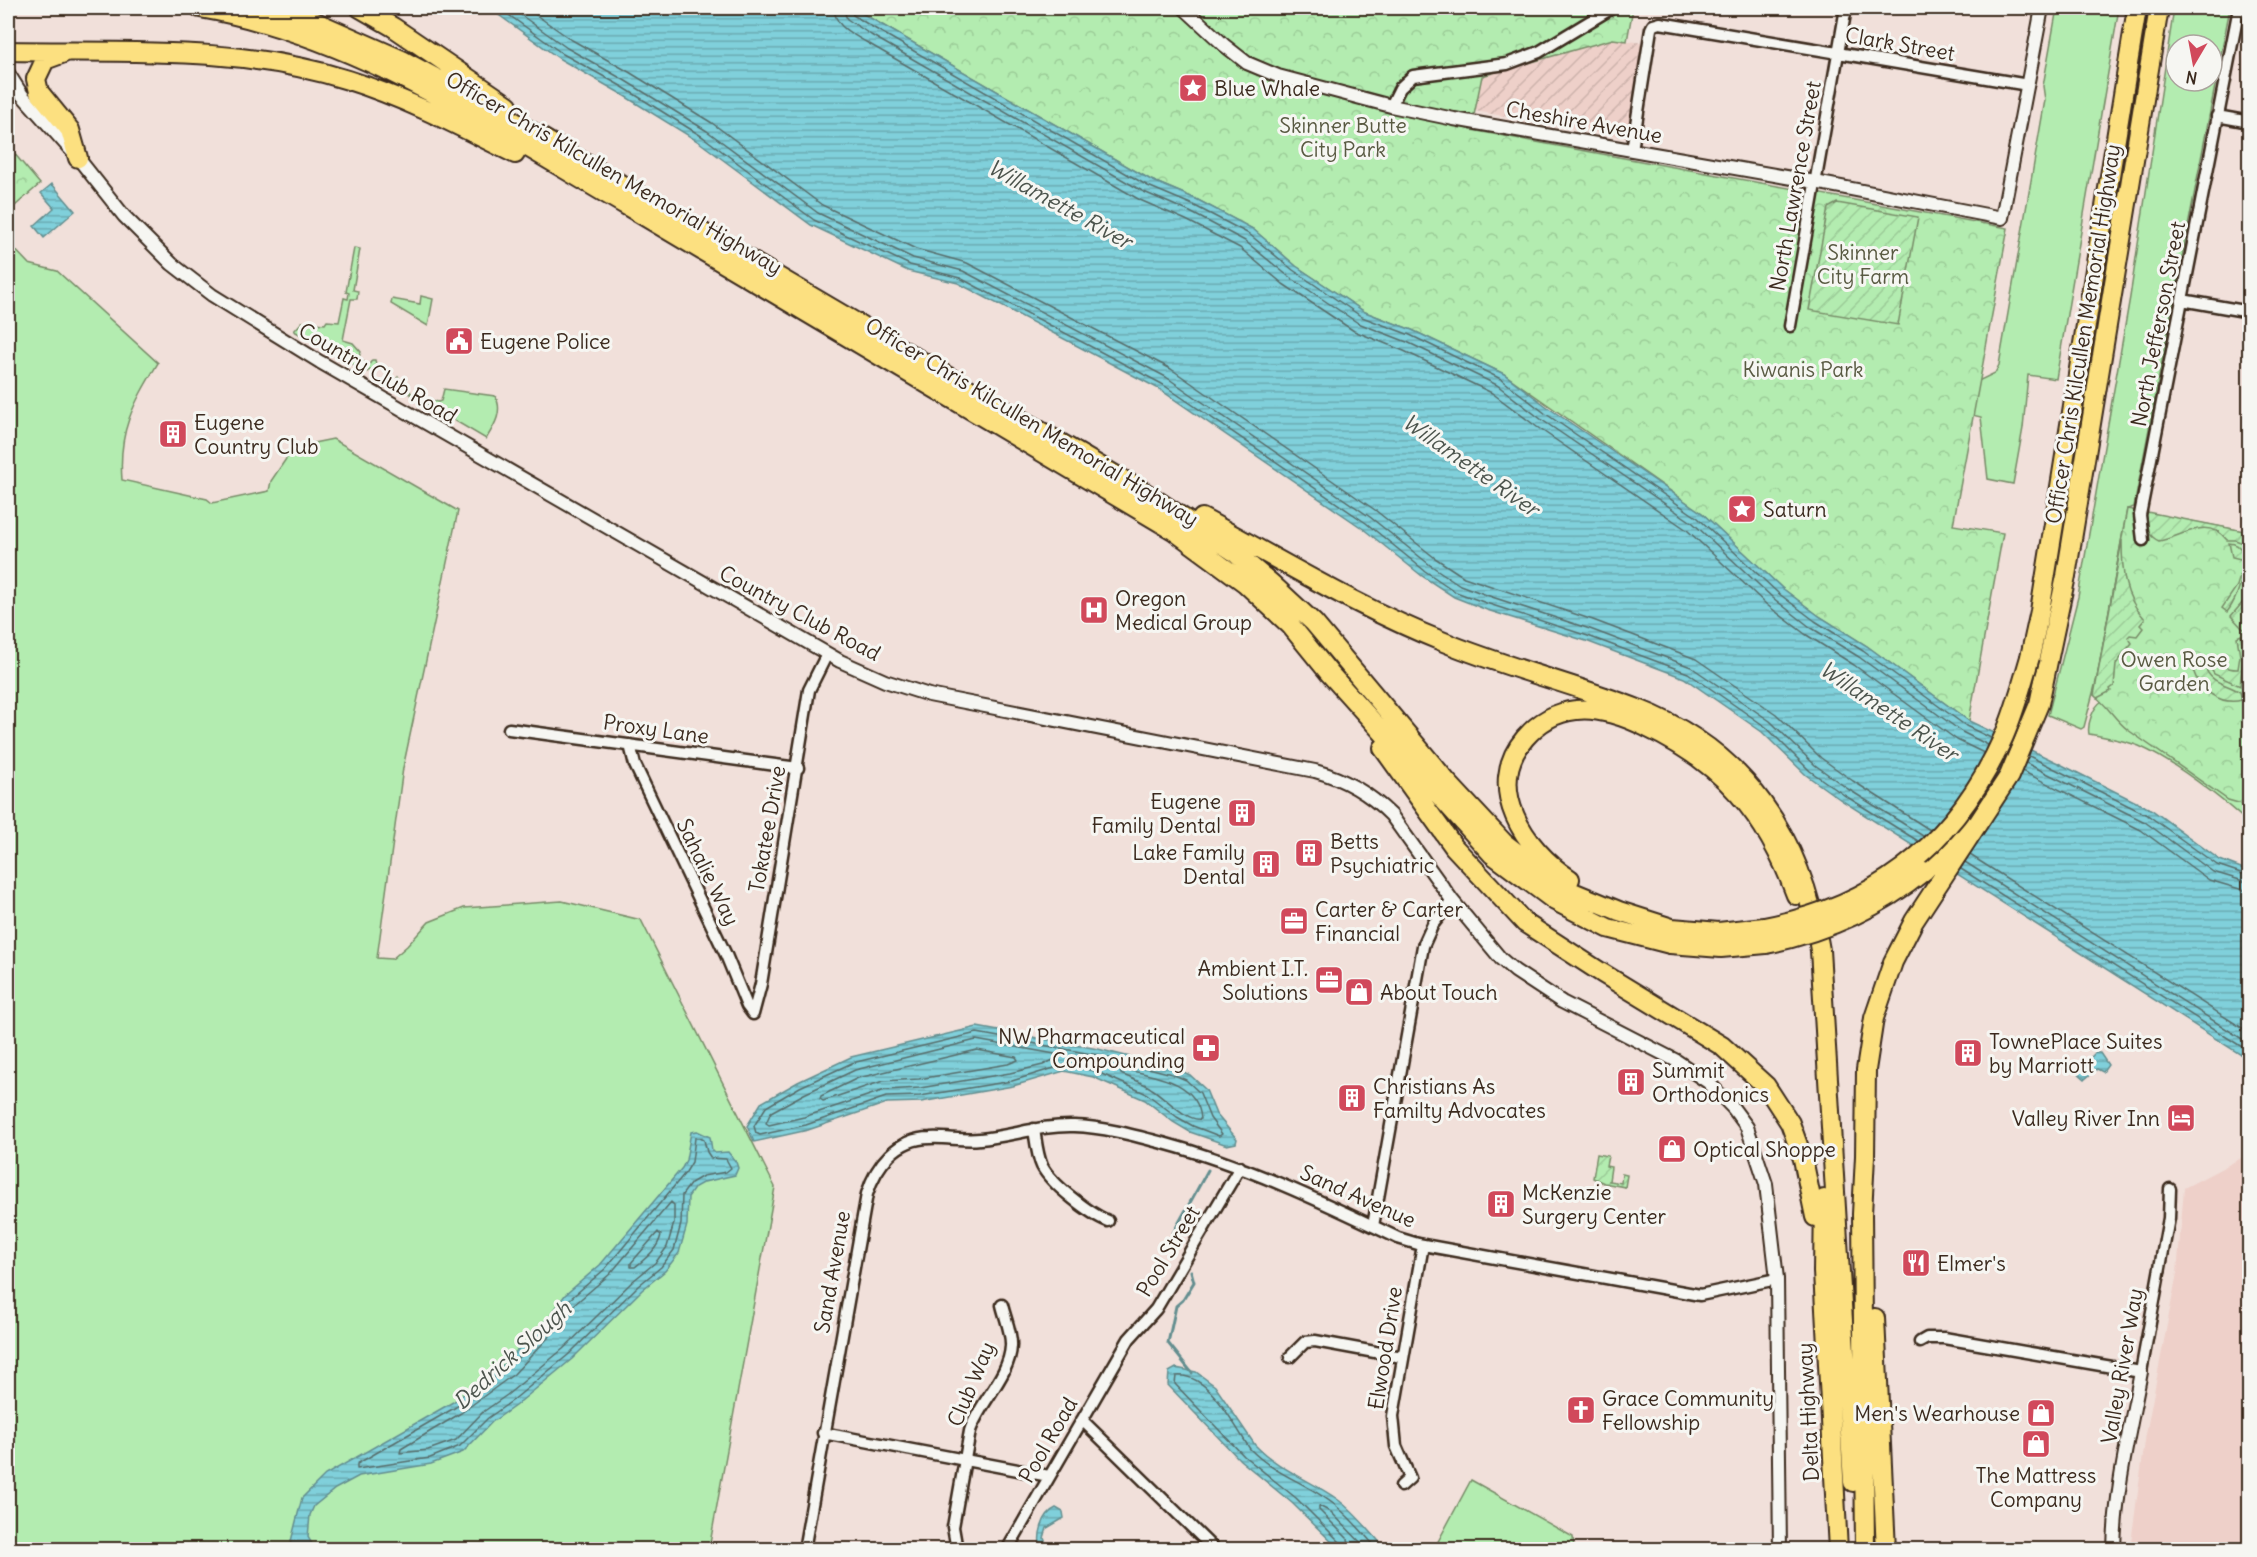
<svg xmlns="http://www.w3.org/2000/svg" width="2257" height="1557" font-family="Delius,sans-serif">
<defs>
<pattern id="industrial-furrows" width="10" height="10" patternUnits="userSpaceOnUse" patternTransform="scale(1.5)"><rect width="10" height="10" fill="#eed0c9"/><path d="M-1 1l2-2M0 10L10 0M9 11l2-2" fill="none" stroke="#cdb3ac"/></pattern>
<pattern id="park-crowns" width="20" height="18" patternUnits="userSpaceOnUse" patternTransform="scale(1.5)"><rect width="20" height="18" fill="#b3ecb0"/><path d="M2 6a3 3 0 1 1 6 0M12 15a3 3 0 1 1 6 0" fill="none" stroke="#9bcb97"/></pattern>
<pattern id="garden-furrows" width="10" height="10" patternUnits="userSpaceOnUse" patternTransform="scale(1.5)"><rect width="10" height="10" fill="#b3ecb0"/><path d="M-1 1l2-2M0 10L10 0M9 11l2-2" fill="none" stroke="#9bcb97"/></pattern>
<pattern id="water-rules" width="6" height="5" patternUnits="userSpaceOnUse" patternTransform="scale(1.5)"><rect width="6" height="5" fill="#80d0db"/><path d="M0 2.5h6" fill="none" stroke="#6aa9b1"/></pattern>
</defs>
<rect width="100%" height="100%" fill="#f1e0da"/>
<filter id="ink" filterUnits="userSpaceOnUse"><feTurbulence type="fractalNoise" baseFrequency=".0167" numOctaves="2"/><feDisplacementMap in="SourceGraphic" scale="12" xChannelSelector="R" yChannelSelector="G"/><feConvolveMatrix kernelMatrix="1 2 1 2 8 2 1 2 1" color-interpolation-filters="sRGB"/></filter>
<g filter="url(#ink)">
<path fill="#eed0c9" d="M2249,1154V1549H2130L2146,1434L2177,1273L2184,1188Z"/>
<path fill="url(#industrial-furrows)" d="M1613,39L1644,43L1629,138L1475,111L1481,76Z"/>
<path fill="#b3ecb0" stroke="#778b67" stroke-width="1.5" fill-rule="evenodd" d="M2057,8H2119L2056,379L2028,375L2023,428L2013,484L1988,479L1981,417L1964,413L1972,384L1995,373L1999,365L2045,100L2043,86Z
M2174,8H2230L2134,507L2127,509L2097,678L2084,727L2081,729L2048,715L2078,597L2130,297ZM2176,45H2212V81H2176Z
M8,242L29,264L57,271L158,363C133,405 118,430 122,480L207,499L212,503L269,491L271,481L294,447L333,439L458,511L403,768L377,958L392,959L407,946L429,922L464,908L562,901L641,920L775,1187L709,1549H8Z
M354,248L360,249L353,290L358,291L357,299H351L343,340L353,343L361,352L358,359L369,365L372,360H375L376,364L372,371L370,370L367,372L326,350L325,344H318L294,331L302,322L325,324L327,321L339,322L344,298L348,299L349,293L346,292Z
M421,296L433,299L428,326L391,304L392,299L420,304Z
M398,377L413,395L438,402L441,401L444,389L495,396C504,411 494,426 486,439L393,384Z
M2102,701L2249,790V824C2222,798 2173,761 2139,746C2123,740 2106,737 2089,734C2087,724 2093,707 2102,701Z
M1471,1480L1573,1537L1574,1549H1434Z"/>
<path fill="url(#park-crowns)" stroke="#778b67" stroke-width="1.5" d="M853,8H1633L1627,41L1613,39L1482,76L1471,130L2008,228L1953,525L2003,533L1969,721L1867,646L1819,616L1782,588L1702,513L1504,374L1412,330L1365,312L1296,266L1253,229L1196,199L1151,180Z
M8,146L40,184L8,212Z
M2127,509L2249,532V806L2228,800L2128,730C2115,720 2107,705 2094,695Z"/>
<path fill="url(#garden-furrows)" stroke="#778b67" stroke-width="1.5" d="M1837,203L1918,217L1898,325L1809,310L1828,208Z
M2147,512L2249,532V545L2235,540H2227C2208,515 2182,537 2159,541C2147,536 2145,524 2147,512Z
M2122,540C2122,570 2123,596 2145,619L2140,625L2143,628L2137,636L2130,635L2128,637L2132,643L2116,664L2114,686L2110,689L2111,691L2097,698L2094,695Z
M2229,543C2257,544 2240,596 2227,612L2222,608L2237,586L2245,560L2232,557Z
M2249,588V628L2243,629L2231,616L2243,602Z
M2241,635L2244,651L2240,686L2214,674L2208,664L2210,662C2220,663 2227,670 2238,669L2240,656L2237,637Z
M2205,667C2211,684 2226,683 2240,692L2242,700C2221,706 2199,690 2193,670Z
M1597,1154L1608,1156L1606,1166L1611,1167L1609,1181L1621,1183L1622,1174L1627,1175L1625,1187L1604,1183L1593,1178Z"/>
<path fill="url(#water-rules)" stroke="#648e8f" stroke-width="1.5" d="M489,8H853L1151,180L1196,199L1253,229L1296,266L1365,312L1412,330L1504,374L1550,409L1702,513L1782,588L1819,616L1867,646L1969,721L2058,763L2152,810L2220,860L2249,871V1060L1841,800L1806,775L1762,732L1684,678L1586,641L1487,610L1454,597L1422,576L1362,528L1159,389L958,283L908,271L811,225L699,142L618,92L560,59Z
M52,184L75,211L44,238L34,226L54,208L41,193Z
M977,1027L1098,1049L1174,1068L1190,1075L1206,1090L1216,1114L1237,1139L1236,1143L1227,1145L1190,1132L1173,1122L1145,1100L1093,1077L1064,1071L1013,1086L921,1102L887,1103L808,1130L754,1142L747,1126L761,1103L798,1082L851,1057Z
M2095,1053H2100L2108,1065L2103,1072L2097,1069L2085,1079L2077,1072Z
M697,1131L710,1137L712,1150L715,1153L728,1152L736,1162L738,1168L735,1175L704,1182L695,1187L688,1197L687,1225L679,1253L665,1271L642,1290L572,1359L515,1406L492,1422L463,1452L431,1464L359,1476L335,1489L314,1506L310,1515L308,1537L312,1544L311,1549H289L302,1498L325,1475L453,1402L504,1364L551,1315L565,1295L600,1265L682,1168L686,1160L691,1132Z
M1176,1368L1196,1372L1215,1386L1255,1445C1278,1469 1310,1480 1337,1499C1355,1512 1371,1533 1386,1549H1339L1292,1503L1240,1460L1168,1385L1169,1372Z
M1056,1508L1063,1512L1064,1518L1047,1528L1044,1538L1048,1549H1041C1037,1536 1042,1514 1056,1508Z"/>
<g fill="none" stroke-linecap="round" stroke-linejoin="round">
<path stroke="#576c6a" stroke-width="1.5" d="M499,8L563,54L621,86L703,137L814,220L910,265L960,278L1162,384L1366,523L1425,571L1456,592L1489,604L1588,636L1688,673L1766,727L1810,771L1844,795L1918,841
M511,8L567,48L624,80L707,131L818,213L913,258L963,271L1166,377L1370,517L1430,565L1460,585L1492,597L1590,629L1691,667L1770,721L1815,765L1848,789L1923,836
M526,8L572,40L629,72L712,123L822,205L916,249L967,263L1171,369L1375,510L1435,558L1464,577L1593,620L1696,659L1776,714L1821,758L1853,781L1930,830
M834,8C835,27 851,33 866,42L1140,200L1186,220L1240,248L1283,284L1354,331L1404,351L1492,393L1537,427L1687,530L1767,605L1805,634L1854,665L1957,740L1984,753
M843,8L847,19L871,35L1144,192L1190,212L1245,241L1288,276L1358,323L1407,342L1497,385L1542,420L1693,523L1773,598L1810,627L1859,657L1962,732L1988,745
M851,8L853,15L874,28L1148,186L1193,205L1249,234L1293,270L1362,317L1410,335L1501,379L1546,414L1698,518L1778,593L1815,621L1863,651L1966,726L1991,738
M2029,756L2149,816L2217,865L2250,876
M2026,763L2145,822L2213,872L2250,883
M2022,771L2141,830L2209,880L2250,892
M1970,855L2250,1033
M1965,862L2250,1044
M1961,869L2250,1052
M977,1033L1097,1055L1172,1074L1186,1080L1200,1093L1210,1118L1222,1134L1219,1136L1193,1126L1177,1117L1147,1094L1095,1071L1064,1065L1012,1081L920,1096L886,1097L806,1125L760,1135L756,1133L754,1126L766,1107L800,1087L852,1063Z
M976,1040L1055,1054L1057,1058L1043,1065L1010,1073L920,1088L885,1090L804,1117L769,1125L766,1123L771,1112L804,1094L855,1070Z
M977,1050L1016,1057L1018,1060L1008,1064L919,1079L883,1081L823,1101L820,1099L821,1096L858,1078Z
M1123,1069C1153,1076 1198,1080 1201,1119C1187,1122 1165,1097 1152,1089C1143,1082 1131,1079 1121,1074L1120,1071Z
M695,1138H700L704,1140L707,1152L711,1158L726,1159L731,1168L726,1172L703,1176L691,1183L682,1195L681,1224L674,1250L661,1267L638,1286L568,1355L512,1401L488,1418L460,1446L430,1458L357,1469V1464L456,1407L508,1368L556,1319L570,1299L605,1269L686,1172L692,1162Z
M671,1202L674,1205V1223L667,1247L656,1262L633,1281L563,1349L507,1395L483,1412L456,1440L428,1450L400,1453L401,1449L461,1413L514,1374L561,1324L575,1304L610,1274Z
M658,1232L661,1235C658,1249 646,1258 635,1267H631V1263Z
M1343,1550L1341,1543L1296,1498L1244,1456L1175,1384L1176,1376C1209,1372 1234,1425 1250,1449C1275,1475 1308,1483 1336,1506C1351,1518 1365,1535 1378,1550
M1351,1550L1348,1539L1319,1510V1506L1331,1512L1368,1550"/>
<path stroke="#648e8f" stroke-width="3" d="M1166,1246L1208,1170
M1191,1271L1194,1282L1183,1300L1176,1306L1168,1343L1192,1373"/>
<g stroke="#3b2a1e" stroke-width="15">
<path id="minor" d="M1391,106L1400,88L1413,76L1507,64L1539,52L1612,8
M2217,116L2250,122
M1632,150L1651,29L1653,25L1660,23L2028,85
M2182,300L2250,312
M1790,326L1846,8
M2143,540L2140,515L2239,8
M509,729L798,768
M630,745L635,765L726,955L747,1006L753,1014
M753,1014L761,984L809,690L827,654
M1034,1129C1036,1141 1037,1155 1042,1166C1051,1184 1090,1214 1108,1221
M1373,1226L1423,946L1433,924L1452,900
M1920,1342L1927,1338H1944L2141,1372L2169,1218L2170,1189
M1290,1357L1305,1342L1315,1341L1402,1357
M1082,1420L1215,1550
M823,1433L1049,1476
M1401,1486L1410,1478L1396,1446L1393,1416L1423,1245
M804,1550L867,1194C876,1165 897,1138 930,1138C947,1137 963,1141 980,1139C1012,1136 1041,1125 1074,1126C1104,1127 1133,1135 1163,1143C1245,1165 1321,1201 1398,1238L1418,1244L1700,1295L1777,1279
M957,1550L953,1527L970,1431C979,1403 1010,1375 1011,1346C1012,1333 1005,1318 1002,1305
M1007,1550L1129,1339L1156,1309L1240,1167"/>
</g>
<g stroke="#3b2a1e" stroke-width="16">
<path id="tertiary" d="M1184,8L1224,45L1247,63L1278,76L1391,106L1454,119L1815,182L2002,218L2042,8
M8,73L22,95L78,158L124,216L172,264L212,295L320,362L840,661L885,681L929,695L1315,771C1345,779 1369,793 1391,815L1452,900L1501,959L1515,971L1562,1002L1675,1060L1708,1082L1733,1108L1747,1127L1766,1184L1777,1279L1780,1550
M2114,1550C2115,1490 2130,1430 2141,1372"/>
</g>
<g stroke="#3b2a1e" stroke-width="22">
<path id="motorway" d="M200,8C357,35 491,127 627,206C809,313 991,422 1173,530L1245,583L1291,626L1330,674L1492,854L1555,901L1608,928L1670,944L1721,948L1766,944
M266,8L316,22L402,60L486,105L1144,492L1233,551L1272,584L1314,623L1448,783L1504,843L1563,888L1619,911L1672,928L1719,932L1764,927
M360,8L393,27L508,105
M8,51C120,53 239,45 348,80C406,98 461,127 515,154
M64,53L45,60L36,79L39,92L70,130L78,158
M1202,518C1282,561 1360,609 1444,642C1507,668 1574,684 1638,709C1746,751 1802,838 1820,950L1853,1482
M2030,657L2040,611L2137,8
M1383,748L1454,847L1525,923L1602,973L1722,1046L1766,1086L1790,1123L1803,1159L1815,1217
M1924,871L1966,826
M1570,879C1525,850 1483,787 1525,738C1538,723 1556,712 1576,710C1598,707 1626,717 1646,727C1723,763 1767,815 1796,895
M1824,1199L1823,1272L1838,1550
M1875,1318L1886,1550
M1865,1550L1862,1214L1865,1156L1866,1070L1874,1018L1893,962L1914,921L2009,776L2039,704L2066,576L2159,8"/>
</g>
<use href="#minor" stroke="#f6f6f2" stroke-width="10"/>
<use href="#tertiary" stroke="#f6f6f2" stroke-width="12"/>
<use href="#motorway" stroke="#fce080" stroke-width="18"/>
<g stroke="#3b2a1e" stroke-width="22" stroke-linecap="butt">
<path id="motorway-bridge" d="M1764,927C1878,906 1957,842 2004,736C2015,711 2022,684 2030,657
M1766,944C1824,932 1878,909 1924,871"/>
</g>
<use href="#motorway-bridge" stroke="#fce080" stroke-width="18"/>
</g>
</g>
<defs>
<g id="sight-square" transform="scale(1.5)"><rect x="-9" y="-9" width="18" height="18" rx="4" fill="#d1495b" stroke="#f6f6f2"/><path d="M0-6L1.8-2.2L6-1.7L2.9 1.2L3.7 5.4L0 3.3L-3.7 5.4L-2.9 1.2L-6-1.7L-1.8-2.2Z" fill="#fff"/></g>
<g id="civic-square" transform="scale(1.5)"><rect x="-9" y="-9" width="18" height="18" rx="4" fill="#d1495b" stroke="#f6f6f2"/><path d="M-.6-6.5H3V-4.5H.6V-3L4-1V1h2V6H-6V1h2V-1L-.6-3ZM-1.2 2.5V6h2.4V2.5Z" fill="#fff"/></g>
<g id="building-square" transform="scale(1.5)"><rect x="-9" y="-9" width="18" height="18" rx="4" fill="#d1495b" stroke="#f6f6f2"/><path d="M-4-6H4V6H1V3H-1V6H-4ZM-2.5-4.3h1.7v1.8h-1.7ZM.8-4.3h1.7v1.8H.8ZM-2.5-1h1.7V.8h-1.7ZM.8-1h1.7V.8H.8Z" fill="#fff"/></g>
<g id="hospital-square" transform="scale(1.5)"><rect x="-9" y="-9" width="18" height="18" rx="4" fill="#d1495b" stroke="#f6f6f2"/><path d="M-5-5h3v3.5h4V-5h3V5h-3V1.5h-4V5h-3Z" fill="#fff"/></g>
<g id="office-square" transform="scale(1.5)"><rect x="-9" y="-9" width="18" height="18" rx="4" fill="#d1495b" stroke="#f6f6f2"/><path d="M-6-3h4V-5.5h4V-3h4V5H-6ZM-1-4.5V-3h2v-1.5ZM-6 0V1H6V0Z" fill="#fff"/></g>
<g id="shop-square" transform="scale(1.5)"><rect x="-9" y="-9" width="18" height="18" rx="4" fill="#d1495b" stroke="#f6f6f2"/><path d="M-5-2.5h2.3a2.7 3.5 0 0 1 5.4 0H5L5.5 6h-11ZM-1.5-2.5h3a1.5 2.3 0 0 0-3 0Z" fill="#fff"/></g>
<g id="pharmacy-square" transform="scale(1.5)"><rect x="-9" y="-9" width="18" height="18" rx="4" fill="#d1495b" stroke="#f6f6f2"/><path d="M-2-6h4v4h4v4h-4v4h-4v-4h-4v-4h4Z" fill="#fff"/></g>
<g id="hotel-square" transform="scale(1.5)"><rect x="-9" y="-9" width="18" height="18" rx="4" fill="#d1495b" stroke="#f6f6f2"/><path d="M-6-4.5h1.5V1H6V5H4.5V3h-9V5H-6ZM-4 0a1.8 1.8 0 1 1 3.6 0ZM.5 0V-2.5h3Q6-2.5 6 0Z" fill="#fff"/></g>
<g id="restaurant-square" transform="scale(1.5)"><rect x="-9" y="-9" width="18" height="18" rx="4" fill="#d1495b" stroke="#f6f6f2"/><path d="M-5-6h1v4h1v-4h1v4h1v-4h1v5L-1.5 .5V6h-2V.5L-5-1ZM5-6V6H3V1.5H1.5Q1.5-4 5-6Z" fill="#fff"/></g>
<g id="church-square" transform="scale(1.5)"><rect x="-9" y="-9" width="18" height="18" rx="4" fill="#d1495b" stroke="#f6f6f2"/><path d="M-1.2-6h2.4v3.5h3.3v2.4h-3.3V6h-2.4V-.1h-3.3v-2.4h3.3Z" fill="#fff"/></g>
</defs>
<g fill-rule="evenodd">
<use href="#sight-square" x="1193" y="88"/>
<use href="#civic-square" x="459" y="341"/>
<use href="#building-square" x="173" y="434"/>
<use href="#sight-square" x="1742" y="509"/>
<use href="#hospital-square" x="1094" y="610"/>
<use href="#building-square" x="1242" y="813"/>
<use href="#building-square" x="1309" y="853"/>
<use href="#building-square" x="1266" y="864"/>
<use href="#office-square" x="1294" y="921"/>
<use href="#office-square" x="1329" y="980"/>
<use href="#shop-square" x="1359" y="992"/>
<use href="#pharmacy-square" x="1206" y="1048"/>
<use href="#building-square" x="1968" y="1053"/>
<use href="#building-square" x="1631" y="1082"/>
<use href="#building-square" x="1352" y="1098"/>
<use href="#hotel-square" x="2181" y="1118"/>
<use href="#shop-square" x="1672" y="1149"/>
<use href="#building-square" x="1501" y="1204"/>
<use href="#restaurant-square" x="1916" y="1263"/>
<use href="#church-square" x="1581" y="1410"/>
<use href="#shop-square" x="2041" y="1413"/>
<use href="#shop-square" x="2036" y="1444"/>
</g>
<g text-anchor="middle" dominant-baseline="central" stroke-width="6" stroke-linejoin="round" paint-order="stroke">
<g font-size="21" fill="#3b2a1e" stroke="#f6f6f2">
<text transform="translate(1900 44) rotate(10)">Clark Street</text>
<text transform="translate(1584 122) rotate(10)">Cheshire Avenue</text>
<text transform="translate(614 173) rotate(30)">Officer Chris Kilcullen Memorial Highway</text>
<text transform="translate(1795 186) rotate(-80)">North Lawrence Street</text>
<text transform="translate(2158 324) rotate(-79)">North Jefferson Street</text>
<text transform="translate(2083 334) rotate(-81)">Officer Chris Kilcullen Memorial Highway</text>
<text transform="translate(378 373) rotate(30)">Country Club Road</text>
<text transform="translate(1032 422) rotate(31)">Officer Chris Kilcullen Memorial Highway</text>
<text transform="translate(800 613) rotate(28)">Country Club Road</text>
<text transform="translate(656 729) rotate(8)">Proxy Lane</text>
<text transform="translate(767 829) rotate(-80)">Tokatee Drive</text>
<text transform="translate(708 872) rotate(64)">Sahalie Way</text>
<text transform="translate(1358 1196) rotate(24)">Sand Avenue</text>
<text transform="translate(1168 1251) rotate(-59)">Pool Street</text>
<text transform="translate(832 1272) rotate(-80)">Sand Avenue</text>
<text transform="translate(1385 1348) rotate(-81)">Elwood Drive</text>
<text transform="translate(2122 1366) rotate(-80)">Valley River Way</text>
<text transform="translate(971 1384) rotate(-67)">Club Way</text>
<text transform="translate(1808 1412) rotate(-93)">Delta Highway</text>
<text transform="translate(1048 1440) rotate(-60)">Pool Road</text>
</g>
<g font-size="21" fill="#3b2a1e" stroke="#f6f6f2" text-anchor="start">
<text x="1214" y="88">Blue Whale</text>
<text x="480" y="341">Eugene Police</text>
<text x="194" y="422">Eugene<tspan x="194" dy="24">Country Club</tspan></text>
<text x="1763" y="509">Saturn</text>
<text x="1115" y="598">Oregon<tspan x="1115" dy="24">Medical Group</tspan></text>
<text x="1221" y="801" text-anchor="end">Eugene<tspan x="1221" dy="24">Family Dental</tspan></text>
<text x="1330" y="841">Betts<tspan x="1330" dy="24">Psychiatric</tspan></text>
<text x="1245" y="852" text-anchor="end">Lake Family<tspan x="1245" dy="24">Dental</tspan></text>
<text x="1315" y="909">Carter &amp; Carter<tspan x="1315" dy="24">Financial</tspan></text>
<text x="1308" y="968" text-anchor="end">Ambient I.T.<tspan x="1308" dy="24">Solutions</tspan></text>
<text x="1380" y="992">About Touch</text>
<text x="1185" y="1036" text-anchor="end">NW Pharmaceutical<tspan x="1185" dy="24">Compounding</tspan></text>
<text x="1989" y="1041">TownePlace Suites<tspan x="1989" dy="24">by Marriott</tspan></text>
<text x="1652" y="1070">Summit<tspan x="1652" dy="24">Orthodonics</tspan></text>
<text x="1373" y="1086">Christians As<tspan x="1373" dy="24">Familty Advocates</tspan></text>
<text x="2160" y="1118" text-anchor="end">Valley River Inn</text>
<text x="1693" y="1149">Optical Shoppe</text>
<text x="1522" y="1192">McKenzie<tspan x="1522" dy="24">Surgery Center</tspan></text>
<text x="1937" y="1263">Elmer's</text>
<text x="1602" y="1398">Grace Community<tspan x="1602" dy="24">Fellowship</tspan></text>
<text x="2020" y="1413" text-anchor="end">Men's Wearhouse</text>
<text x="2036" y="1475" text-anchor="middle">The Mattress<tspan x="2036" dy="24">Company</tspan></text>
</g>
<g font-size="21" fill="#595a42" stroke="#f6f6f2">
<text x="1343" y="125">Skinner Butte<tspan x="1343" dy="24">City Park</tspan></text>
<text x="1863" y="252">Skinner<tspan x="1863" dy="24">City Farm</tspan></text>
<text x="1803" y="369">Kiwanis Park</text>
<text x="2174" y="659">Owen Rose<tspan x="2174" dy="24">Garden</tspan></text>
</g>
<g font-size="22" font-style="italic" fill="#4c544d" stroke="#f6f6f2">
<text transform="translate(1060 204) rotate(29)">Willamette River</text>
<text transform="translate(1471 465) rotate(35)">Willamette River</text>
<text transform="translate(1889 711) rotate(34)">Willamette River</text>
<text transform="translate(512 1355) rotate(-42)">Dedrick Slough</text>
</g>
</g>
<rect width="2257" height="1557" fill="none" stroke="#f6f6f2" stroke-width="30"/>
<rect x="15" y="15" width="2227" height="1527" fill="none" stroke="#3b2a1e" stroke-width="2" filter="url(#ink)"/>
<g transform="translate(2194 63) rotate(190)"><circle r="28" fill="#f6f6f2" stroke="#aba49d" stroke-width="1.5"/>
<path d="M0-4.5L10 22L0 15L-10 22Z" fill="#d1495b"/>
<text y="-9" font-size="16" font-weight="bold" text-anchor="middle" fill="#3b2a1e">N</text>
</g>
</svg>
